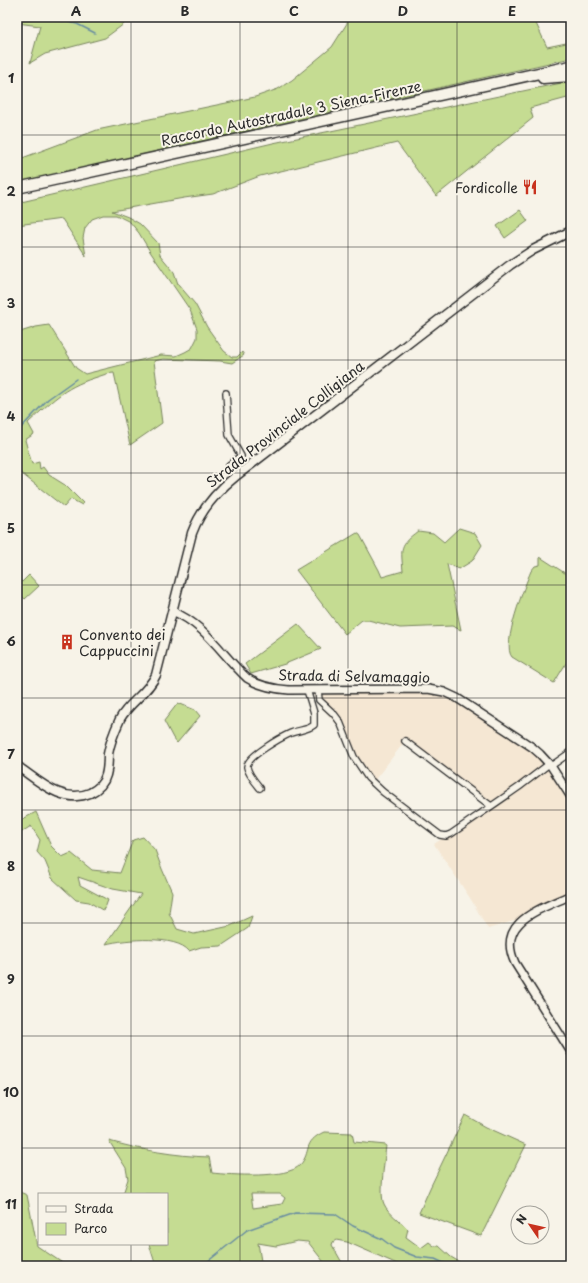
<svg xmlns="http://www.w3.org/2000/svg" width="588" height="1283" font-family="'Playpen Sans',sans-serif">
<rect width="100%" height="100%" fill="#f7f3e8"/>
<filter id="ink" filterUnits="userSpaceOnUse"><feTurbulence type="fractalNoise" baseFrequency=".025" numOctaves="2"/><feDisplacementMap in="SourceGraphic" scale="8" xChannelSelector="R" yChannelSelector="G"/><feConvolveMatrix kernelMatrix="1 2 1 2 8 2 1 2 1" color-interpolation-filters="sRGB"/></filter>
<g filter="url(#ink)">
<path fill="#f5e7d3" d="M312,690L444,692L538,751L571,797V895L523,918L488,929L470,898L434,844L490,806L405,741L370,786L362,777L351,756L340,728L315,700Z"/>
<path fill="#c5dc92" stroke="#78845e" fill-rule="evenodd" d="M17,17H120L123,19L124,24L105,38L45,54L30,63L40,26L17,23Z
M351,17H533L547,47L571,42V58L17,183V160L97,130L255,97L278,89L292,80L332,47Z
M571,81V97L530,108L533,118L436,196L397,143L260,176L213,194L184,198L112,211L128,217L140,224L158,243L160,255L174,272L178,284L195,304L207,327L224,351L232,357H237L242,352L244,355L232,363L220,361L163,359L154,361L162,423L130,445L114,373C107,373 101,376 94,378C63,388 51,402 28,423L34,434L25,440L32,464L39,462L40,469L43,467L49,475L65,485L83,503L82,505L71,499L64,507L17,470V333L36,327L49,325L76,368L85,374L161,355L176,356L185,352L192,348L197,338V329L190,310L151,253L139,233L130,222L116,215H103L92,219L85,228L83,238L86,256L62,219L17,225V203L273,143Z
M520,210L528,221L505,238L497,226Z
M459,528L475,533L482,545L472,561L459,569L447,564L461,630L452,626L400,628L368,620H362L345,634L296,570L357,533L360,535L379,570L382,577L403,571C401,548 399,545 418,531L433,533L444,542Z
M540,557L571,577V655L554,683L512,657C501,645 525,585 531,571L535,566L540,565Z
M29,575L39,586L25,599L17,592V578L22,582Z
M298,624L321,649L285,664L251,674L245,664Z
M178,703L195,710L200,716L177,743L173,738L164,721Z
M36,812L51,846L62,857L71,853L92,870L120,873L133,840L143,837L155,850L162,869L172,892L169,913L177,929L194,934L230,926L252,916L248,928L221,946L201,947L189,951C176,935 125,939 106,944L141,894L113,889L78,877L80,885L108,900L104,911L89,902L76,900L52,878L45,861L37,852L40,840L31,826L17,835V822Z
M465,1115L486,1127L526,1145L481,1236L419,1213L430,1188Z
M324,1132L352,1133L354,1142L386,1145C385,1158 379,1194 384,1204C388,1213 400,1221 408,1229L406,1237L421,1248L429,1242L434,1246H439L451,1257L466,1266H402L347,1242L336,1240L333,1242L332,1245L344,1266H327L308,1242L297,1241L276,1246L258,1243L261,1261L286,1266H176L155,1263L149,1244H167V1194H123L128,1179L126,1168L109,1141C141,1150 175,1156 209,1157L212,1173C230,1175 288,1179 300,1165C312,1152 302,1142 324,1132ZM280,1194L285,1198L282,1204L253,1208L251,1194Z
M17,1191L27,1195L37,1246L67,1266H17Z"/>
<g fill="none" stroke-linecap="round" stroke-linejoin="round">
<path stroke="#678ca1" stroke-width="1.5" d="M45,17L77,24L95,33
M17,432L48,399L76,379
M202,1266L247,1230L295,1213L335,1214L353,1226L382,1239L394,1248L417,1257L435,1259L450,1266"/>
<g stroke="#2b2b2b" stroke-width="8">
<path id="minor" d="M226,393L229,435L241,456L229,465L236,476
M318,690L319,700L334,714L340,722L354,757L368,778L383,792L440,835L446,836L451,834L519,787L549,764
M405,741L491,806
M551,766L571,752
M260,788C256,783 248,774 247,767C246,757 282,737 291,733C299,730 308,730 314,725V713L307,690"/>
</g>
<g stroke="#2b2b2b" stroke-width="10">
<path id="tertiary" d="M172,611C206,625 222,655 247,678C259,686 274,689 289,690L428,689L444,692L457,698L532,747L540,754L551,766L571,797
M571,895C542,909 495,921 515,963L571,1052"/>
</g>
<g stroke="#2b2b2b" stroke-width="11">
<path id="secondary" d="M17,766C38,780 62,805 90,793C98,789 104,783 106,775C108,768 108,761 108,754C110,742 115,730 120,719C129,702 148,693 156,675L192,533C201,509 216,492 236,476L510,265L533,250L571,231"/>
</g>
<g stroke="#2b2b2b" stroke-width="13">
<path id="motorway" d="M543,78L571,76
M17,188L571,66"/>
</g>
<use href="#minor" stroke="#f7f3e8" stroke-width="5.5"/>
<use href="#tertiary" stroke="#f7f3e8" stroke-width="7"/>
<use href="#secondary" stroke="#f7f3e8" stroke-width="8"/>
<use href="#motorway" stroke="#f7f3e8" stroke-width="10"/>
</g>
</g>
<path fill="none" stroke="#2b2b2b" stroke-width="1" stroke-opacity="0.55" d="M131,17V1194M240,17V1266M348,17V1266M457,17V1266M17,135H571M17,247H571M17,360H571M17,473H571M17,585H571M17,698H571M17,810H571M17,923H571M17,1036H571M17,1148H571M131,1244V1266"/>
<defs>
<g id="restaurant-bare" transform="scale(1.2)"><path d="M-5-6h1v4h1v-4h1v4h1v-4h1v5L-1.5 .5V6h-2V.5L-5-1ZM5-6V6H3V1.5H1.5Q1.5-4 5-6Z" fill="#c8321e" stroke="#f7f3e8" stroke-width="2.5" paint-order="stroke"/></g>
<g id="building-bare" transform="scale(1.2)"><path d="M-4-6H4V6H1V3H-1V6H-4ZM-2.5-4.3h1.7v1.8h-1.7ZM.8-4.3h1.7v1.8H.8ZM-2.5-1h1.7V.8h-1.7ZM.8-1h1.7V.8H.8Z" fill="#c8321e" stroke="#f7f3e8" stroke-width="2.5" paint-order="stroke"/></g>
</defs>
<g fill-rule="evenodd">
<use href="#restaurant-bare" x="530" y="187"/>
<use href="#building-bare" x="67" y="642"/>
</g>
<g text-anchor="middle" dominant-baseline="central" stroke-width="4" stroke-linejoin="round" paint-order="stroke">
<g font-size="14" fill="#2b2b2b" stroke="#f7f3e8">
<text transform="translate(291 113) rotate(-12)">Raccordo Autostradale 3 Siena-Firenze</text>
<text transform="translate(285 424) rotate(-38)">Strada Provinciale Colligiana</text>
<text transform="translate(354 676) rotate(1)">Strada di Selvamaggio</text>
</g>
<g font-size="14" fill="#2b2b2b" stroke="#f7f3e8" text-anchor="end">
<text x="518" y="187">Fordicolle</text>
<text x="79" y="634" text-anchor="start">Convento dei<tspan x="79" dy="16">Cappuccini</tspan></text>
</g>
</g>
<rect width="588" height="1283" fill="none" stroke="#f7f3e8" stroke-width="44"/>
<rect x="38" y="1193" width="130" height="52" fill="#f7f3e8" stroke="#a5a39c"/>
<rect x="46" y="1206" width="20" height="6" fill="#f7f3e8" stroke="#a5a39c"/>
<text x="74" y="1213" font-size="12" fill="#2b2b2b">Strada</text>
<rect x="46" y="1223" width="20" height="12" fill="#c5dc92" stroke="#a5a39c"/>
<text x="74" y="1233" font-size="12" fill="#2b2b2b">Parco</text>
<g transform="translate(530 1225) rotate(304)"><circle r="19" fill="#f7f3e8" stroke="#a5a39c"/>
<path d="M0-3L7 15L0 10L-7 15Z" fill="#c8321e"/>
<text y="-6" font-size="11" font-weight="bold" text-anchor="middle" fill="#2b2b2b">N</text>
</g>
<rect x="22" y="22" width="544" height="1239" fill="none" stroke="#2b2b2b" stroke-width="1.5"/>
<g font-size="13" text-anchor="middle" font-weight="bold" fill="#2b2b2b">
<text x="76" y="16">A</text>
<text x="185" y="16">B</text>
<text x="294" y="16">C</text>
<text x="403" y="16">D</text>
<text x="512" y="16">E</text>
<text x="11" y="83">1</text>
<text x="11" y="196">2</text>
<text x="11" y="308">3</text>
<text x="11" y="421">4</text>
<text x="11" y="533">5</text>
<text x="11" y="646">6</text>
<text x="11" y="759">7</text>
<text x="11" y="871">8</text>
<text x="11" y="984">9</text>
<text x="11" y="1097">10</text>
<text x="11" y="1209">11</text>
</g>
</svg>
